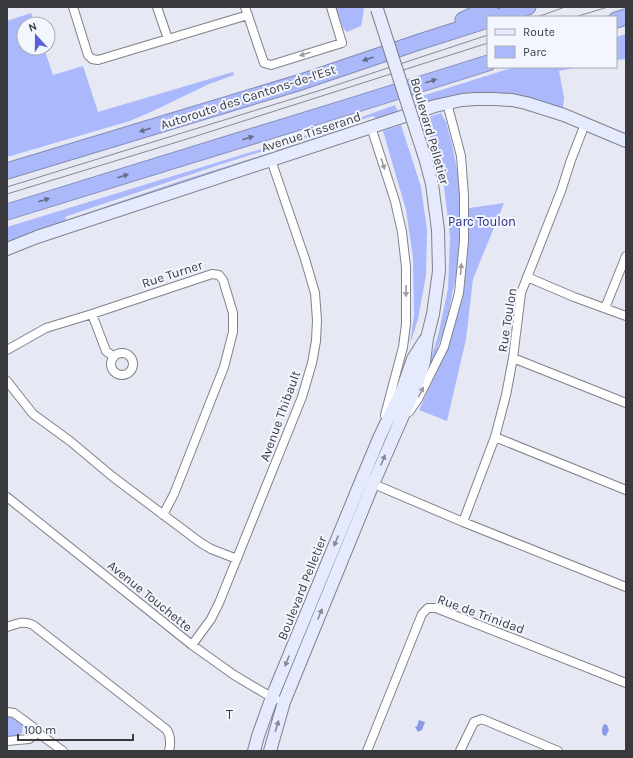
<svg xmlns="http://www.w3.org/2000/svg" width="633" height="758" font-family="Karla,sans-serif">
<rect width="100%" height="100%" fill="#e6e8f3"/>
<path fill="#abb8fc" d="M335,7H363L364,10L361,26L347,32L343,28Z
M31,13L35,24H24V48H44L53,75L83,66L98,112L233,72L234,75L209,84L153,111L130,121L7,157V21Z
M626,34V59L616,60V37Z
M515,67H578L559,71L564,97L563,109C526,94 488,88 449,96C439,98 429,102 420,105L417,98L419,97Z
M395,105L398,112L377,119L373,116L360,120L359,118Z
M441,113L446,122L452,144L459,180L460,218V254L453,290L446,324L435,355L426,374L438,336L448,289L450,237L444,186L425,118Z
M371,120L373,121L276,153L277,150Z
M349,122V124L222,164L79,212L65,217L66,220L180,181L272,152L274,153L35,231L7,242V227Z
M401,125L421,187L427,229L426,275L418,319L410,344L414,315L413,257L406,210L383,131Z
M504,203L473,279L466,339L447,421L419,410L448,348L464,291L469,208Z
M8,714L17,719L23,726L22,733L16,736L7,737V715Z"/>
<path fill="#8b99e6" d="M419,720L425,722L422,730L418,732L415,727L417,726Z
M604,724L607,725L609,730L606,736L603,735C601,731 602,728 604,724Z"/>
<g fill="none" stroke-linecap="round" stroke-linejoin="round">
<g stroke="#7f818b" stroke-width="10">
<path id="street" d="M73,7L88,55L92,59L98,60L248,15
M157,7L168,39
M245,7L264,63L271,65L342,43L331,7
M371,127L395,201L402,232L406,267V324L403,347L385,415
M527,277L574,297L626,316
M605,308L626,256
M92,314L106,351L114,357
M7,350L46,328L92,314L212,274L219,275L223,280L233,313V332L224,367L174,494L163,515
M111 364a11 11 0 1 1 22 0a11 11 0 1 1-22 0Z
M513,358L626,403
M7,381L33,414L70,441L113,477L201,543L211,549L237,559
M409,412L418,399L444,347L459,293L464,241V196L461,156L447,103
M495,437L626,490
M369,482L463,522L626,587
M7,497L192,645L234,675L266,694L276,699
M463,522L495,437L506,395L513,358L521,293L561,191L571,160L585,124
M7,627C16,624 24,620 33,625L167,730C171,737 171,743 169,751
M192,645L211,619L219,603L302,397L312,363L316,341L317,320L315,293L305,259L271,160
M7,712L14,713L33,727L38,733L63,751
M7,741L29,739L38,733
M367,751L422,614L428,608H436L626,683
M460,751L474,722L482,719L558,751"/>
</g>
<g stroke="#7f818b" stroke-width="14">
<path id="secondary" d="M7,249L37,237L435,106L462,100L476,99H494L512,100L526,103L564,115L626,141
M254,751L258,736L272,697L362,479L380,436L403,388L413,359L425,340
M270,751L284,702L373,484L418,381L424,362L427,338L433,314L439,271L438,230L432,184L426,161L416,130"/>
</g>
<g stroke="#838cb8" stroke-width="17">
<path id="highway" d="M498,17L528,7
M463,20L490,7
M616,20L626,17
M7,171L301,82L419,42L488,20
M7,212L354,105L488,63"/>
</g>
<use href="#street" stroke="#fff" stroke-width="8"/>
<use href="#secondary" stroke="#e6eafd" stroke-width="12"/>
<use href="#highway" stroke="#abb8f9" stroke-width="15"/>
<path stroke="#888a91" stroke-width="1" d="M537,17L565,7
M575,17L608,7
M7,187L318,91L488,35
M7,194L187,139L488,43"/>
<g stroke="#7f818b" stroke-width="14" stroke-linecap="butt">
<path id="secondary-bridge" d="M377,9L416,130"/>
</g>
<use href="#secondary-bridge" stroke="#e6eafd" stroke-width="12"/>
</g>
<defs><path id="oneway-solid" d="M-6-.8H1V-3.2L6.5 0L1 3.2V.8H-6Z"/></defs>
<g fill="#9c9c9e">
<use href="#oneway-solid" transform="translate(305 54) rotate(163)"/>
<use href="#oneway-solid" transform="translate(383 164) rotate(72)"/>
<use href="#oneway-solid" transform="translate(461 269) rotate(-85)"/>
<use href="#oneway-solid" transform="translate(406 291) rotate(90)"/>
<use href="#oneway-solid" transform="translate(421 392) rotate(-64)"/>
</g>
<g fill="#676c89">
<use href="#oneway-solid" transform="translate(368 59) rotate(161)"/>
<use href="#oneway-solid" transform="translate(431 81) rotate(-17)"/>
<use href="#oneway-solid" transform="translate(145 130) rotate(163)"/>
<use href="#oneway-solid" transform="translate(248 138) rotate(-17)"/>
<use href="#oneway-solid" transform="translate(123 176) rotate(-17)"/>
<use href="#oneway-solid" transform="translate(44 200) rotate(-17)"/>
</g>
<g fill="#878994">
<use href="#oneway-solid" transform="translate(383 460) rotate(-67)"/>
<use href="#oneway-solid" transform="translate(336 541) rotate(112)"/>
<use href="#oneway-solid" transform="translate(320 614) rotate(-68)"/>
<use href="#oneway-solid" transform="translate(287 661) rotate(112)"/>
<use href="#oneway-solid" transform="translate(277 726) rotate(-73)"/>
</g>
<g text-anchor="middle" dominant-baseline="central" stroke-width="4" stroke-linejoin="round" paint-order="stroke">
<g font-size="13" fill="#393a3e" stroke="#f3f6fe">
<text transform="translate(248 97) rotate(-18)">Autoroute des Cantons-de-l'Est</text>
<text transform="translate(430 131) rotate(74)">Boulevard Pelletier</text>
<text transform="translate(311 132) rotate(-18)">Avenue Tisserand</text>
<text transform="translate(172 274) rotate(-18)">Rue Turner</text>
<text transform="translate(507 320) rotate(-81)">Rue Toulon</text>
<text transform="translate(280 416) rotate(-70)">Avenue Thibault</text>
<text transform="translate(302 588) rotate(-68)">Boulevard Pelletier</text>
<text transform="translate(150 596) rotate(39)">Avenue Touchette</text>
<text transform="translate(481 614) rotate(20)">Rue de Trinidad</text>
</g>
<g font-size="13" fill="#2a2c84" stroke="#f3f6fe">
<text x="482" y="221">Parc Toulon</text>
</g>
<g font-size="14" letter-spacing="1" fill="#3b3d45" stroke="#f3f6fe">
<text x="230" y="714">T</text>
</g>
</g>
<rect width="633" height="758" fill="none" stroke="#393a3e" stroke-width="16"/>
<rect x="487" y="16" width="130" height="52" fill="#f3f6fe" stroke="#a9abb1"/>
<rect x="495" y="29" width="20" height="6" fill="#e6eafd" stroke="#a9abb1"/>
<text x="523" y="36" font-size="12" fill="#393a3e">Route</text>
<rect x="495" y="46" width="20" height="12" fill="#abb8fc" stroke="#a9abb1"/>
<text x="523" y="56" font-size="12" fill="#393a3e">Parc</text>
<g transform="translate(36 36) rotate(339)"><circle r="19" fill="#f3f6fe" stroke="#a9abb1"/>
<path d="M0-3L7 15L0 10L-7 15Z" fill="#5660d7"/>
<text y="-6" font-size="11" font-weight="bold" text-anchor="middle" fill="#393a3e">N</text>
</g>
<path d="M18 734v6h115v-6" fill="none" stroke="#393a3e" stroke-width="2"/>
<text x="24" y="734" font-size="12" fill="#393a3e" stroke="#f3f6fe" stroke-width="3" paint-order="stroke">100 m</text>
</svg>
